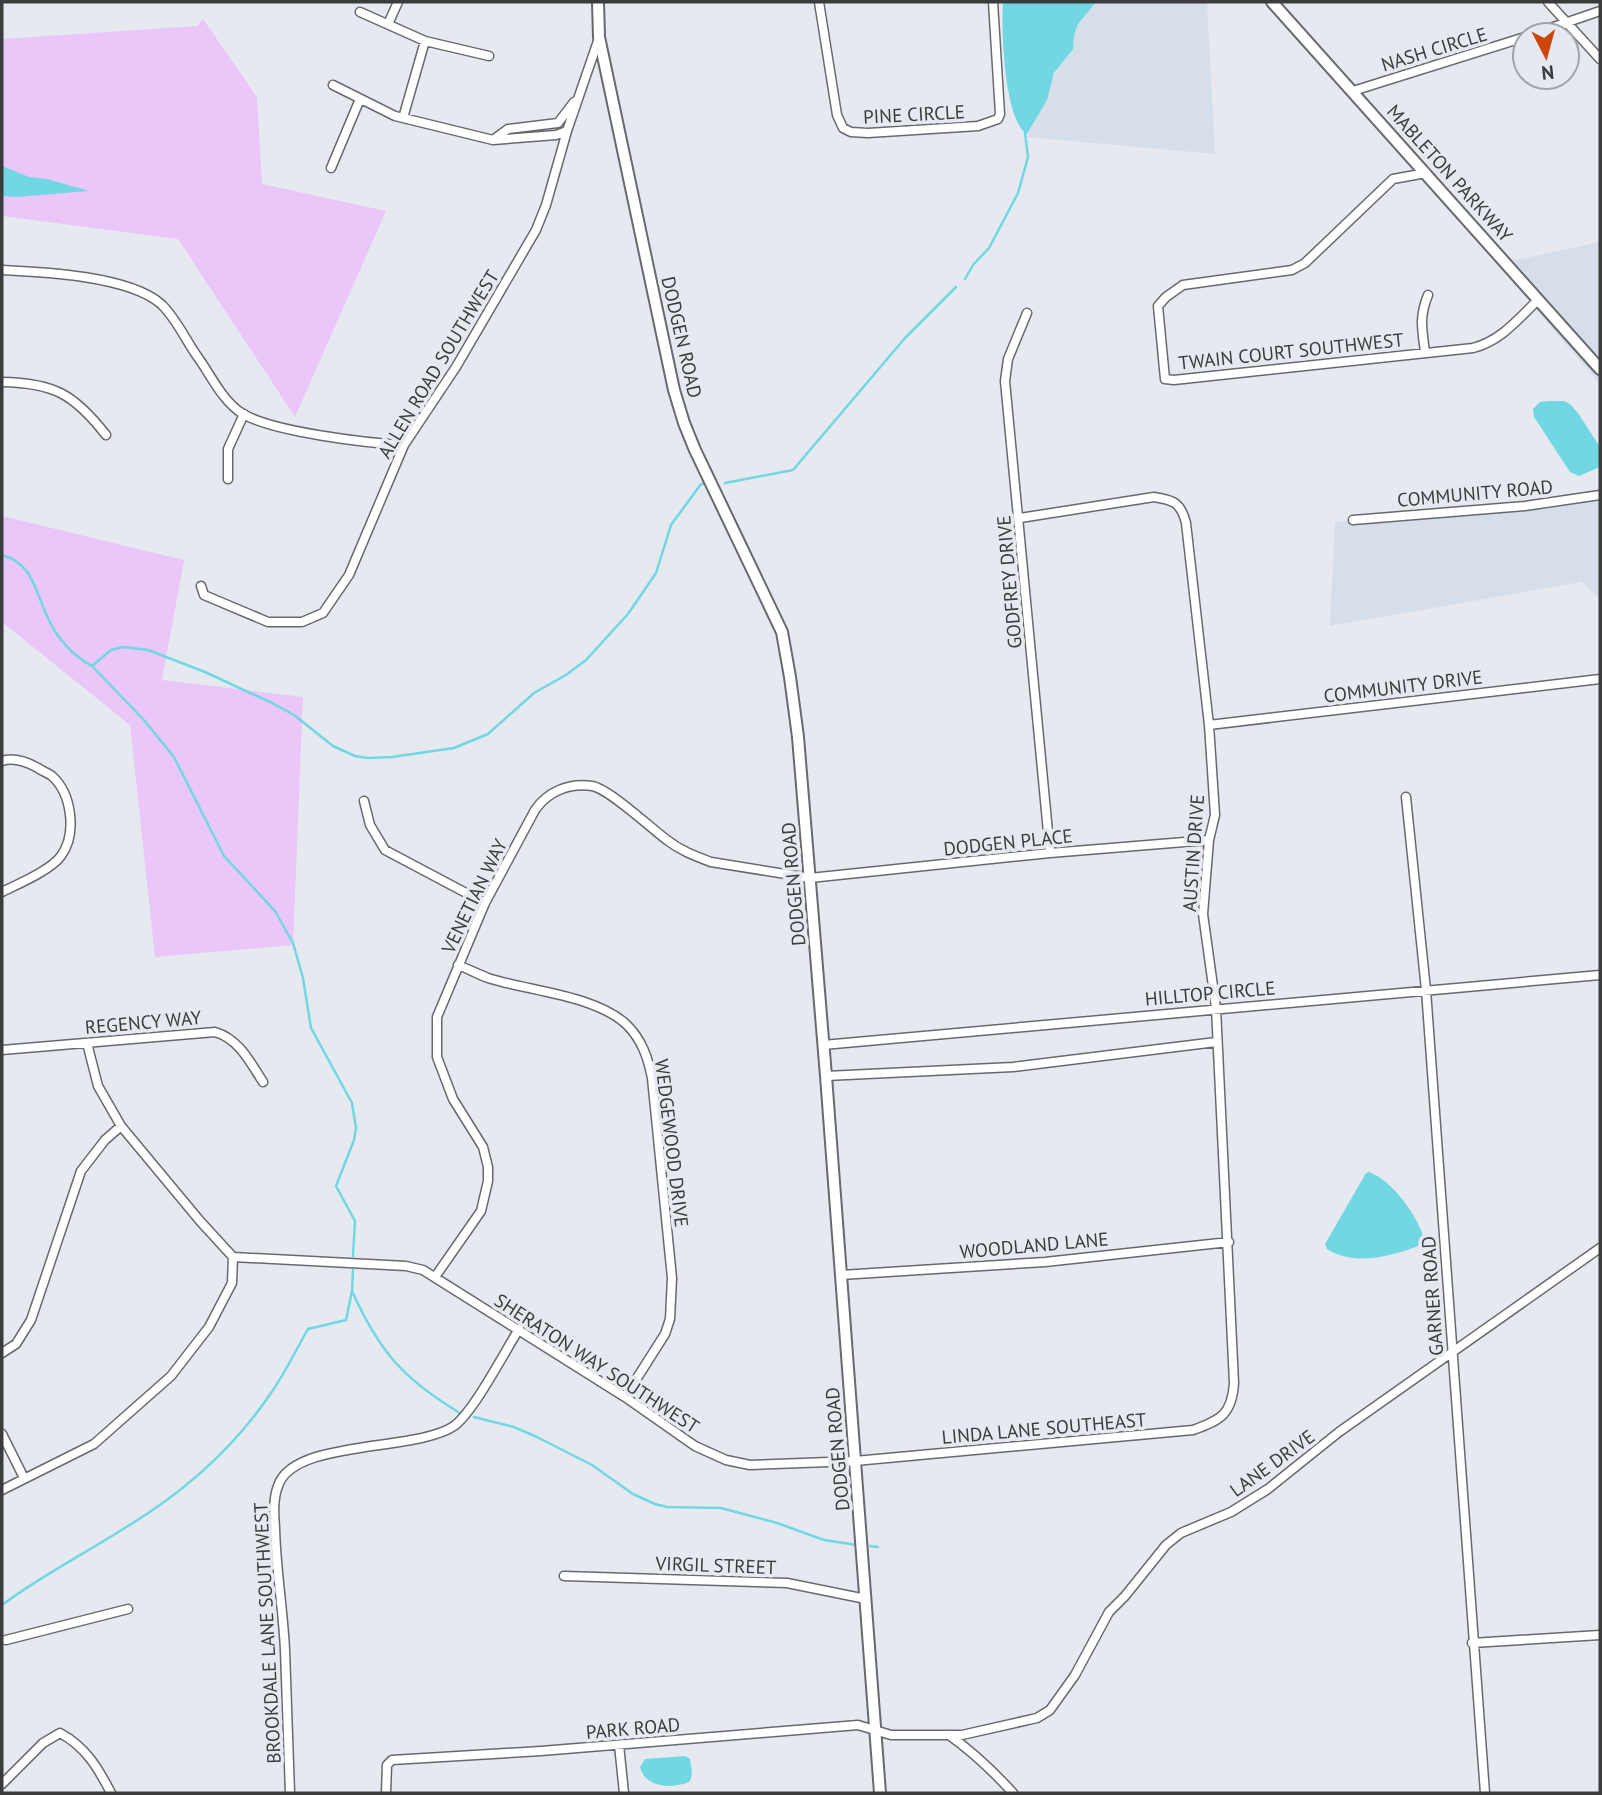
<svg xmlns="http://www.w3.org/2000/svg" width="1602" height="1795" font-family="'PT Sans',sans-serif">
<rect width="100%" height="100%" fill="#e6eaf0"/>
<path fill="#d6deea" d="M1087,2H1207L1215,154L1027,137Z
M1600,242V384L1497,264Z
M1600,497V598L1581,582L1330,626L1335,522Z"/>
<path fill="#eac6f9" d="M203,19L257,97L262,184L386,211L295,417L178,239L2,216V39L197,26Z
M2,516L184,560L162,680L303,697L293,945L155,957L130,725L2,622Z"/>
<path fill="#71d8e3" d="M1003,2H1096L1078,24L1074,35L1073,49L1054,73L1047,100L1027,134C1004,121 1001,28 1003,2Z
M2,166L29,177L47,179L89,191L17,197L2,196Z
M1548,401H1564L1570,404L1578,413L1600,447V467L1579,476L1570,472L1534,417L1533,409L1540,402Z
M1369,1172C1391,1179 1420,1218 1424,1240L1421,1245C1392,1256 1355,1267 1327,1249L1325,1244L1366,1173Z
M685,1756L690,1759C691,1767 694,1776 689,1782C672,1789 645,1788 640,1767L645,1759Z"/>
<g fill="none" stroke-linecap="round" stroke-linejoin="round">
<path stroke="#71d8e3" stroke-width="2.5" d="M965,279L973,265L989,248L1018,193L1028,157L1025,133
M725,483L793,470L905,338L956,287
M2,555C34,564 35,592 48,618C56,637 73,656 92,666L143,719L174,757L224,856L275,911L293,943L303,978L311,1028L352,1103L356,1128L354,1140L336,1186L355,1221L353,1256
M92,666L111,650L123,647L148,650L205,672L272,703L294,715L333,746L355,756L368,758L392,757L454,748L488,734L534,693L566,675L586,660L628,614L656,573L671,525L701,484H704
M352,1291C379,1351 403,1379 460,1413
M474,1417L514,1427L537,1437L592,1465L633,1494L655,1504L667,1507L721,1508L777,1523L824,1540L857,1545
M870,1546L878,1547
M2,1605C42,1575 86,1553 128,1526C184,1492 234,1448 271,1393C285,1373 296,1350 308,1329L346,1320L352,1291L353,1270"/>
<g stroke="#666a6f" stroke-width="11">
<path id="street" d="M819,2L837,115L843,128L851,132L868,133L978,126L998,119L1000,114L993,2
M1548,2L1600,59
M360,12L425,41L489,56
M388,24L398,2
M1530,35L1600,11
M333,85L395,116L493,140L556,135L567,131
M1353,91L1525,37
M403,118L425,41
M493,140L508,129L558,123L574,102
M331,168L360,99
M1426,173L1393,179L1305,263L1292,270L1183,285L1166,297L1158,306L1165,379L1174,380L1473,348C1501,341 1518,319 1538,300
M2,270C44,272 129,276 161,304C176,318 185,339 197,356C211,375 222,401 243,414C274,432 366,443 404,445
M1027,313L1008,359L1005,381L1050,853
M1425,352C1422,329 1419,317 1428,295
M2,382C54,383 74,394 106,435
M228,479V449L244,414
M1353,520L1525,506L1600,495
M201,586L204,595L268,622H302L323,613L349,575L404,445L456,367L536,230L546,205L567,131L599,38
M1209,725L1600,679
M2,761C14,757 27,762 38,768C42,771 48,773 52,776C72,794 77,834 61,856C51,870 18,884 2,892
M1406,797L1426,990L1485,1793
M364,801L370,825L385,850L485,903
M458,965C468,969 478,974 488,978C528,991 596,995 627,1025C642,1040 648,1058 652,1078L672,1278L670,1319L665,1334L625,1397
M87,1043L98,1086L121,1126L200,1221L233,1257L406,1266L423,1270L625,1397L695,1446L726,1460L750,1465L855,1461L1193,1430C1221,1420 1232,1414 1234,1383L1216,1008L1203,914L1209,840L1215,815L1209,725L1186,523C1181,503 1174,500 1154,497L1020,518
M823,1045L1600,975
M2,1050L215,1032C239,1039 250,1062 263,1082
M826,1076L1013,1067L1216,1042
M841,1275L1045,1262L1229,1242
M435,1277L481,1211L488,1181V1167L483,1147L453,1099L437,1057V1017L485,903L535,810C548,791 569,783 592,786C608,788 652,829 667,840C681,851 695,856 711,862L810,878L1050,853L1209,840
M2,1353L16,1344L31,1320L81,1171L105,1140L121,1126
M2,1434L24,1478
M2,1490L94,1444L171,1376L209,1327L232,1283L233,1257
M564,1576L787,1583L866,1599
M6,1640L128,1609
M1472,1643L1600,1635
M949,1735C973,1752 993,1771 1013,1793
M619,1745L624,1793
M2,1784L43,1743L60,1733C86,1747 98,1768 111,1793
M290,1793C288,1745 287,1697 285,1650C283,1609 276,1569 275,1528C274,1514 273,1499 278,1486C293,1439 416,1452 454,1426C474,1411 504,1353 519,1329
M386,1793L387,1765L392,1760L541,1751L858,1725L891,1735H962L1037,1718L1050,1710L1075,1675L1109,1612L1125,1596L1166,1545L1181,1533L1231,1512L1268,1489L1339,1432L1600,1248"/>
</g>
<g stroke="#666a6f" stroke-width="14">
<path id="secondary" d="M598,2L599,37L674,390L684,423L695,450L782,632L790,677L798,737L826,1076L880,1793
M1272,2L1600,369"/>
</g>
<use href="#street" stroke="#fff" stroke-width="8"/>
<use href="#secondary" stroke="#fff" stroke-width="10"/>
</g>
<g text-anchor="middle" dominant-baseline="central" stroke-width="7" stroke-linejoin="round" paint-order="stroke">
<g font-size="19" fill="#3a3c3e" stroke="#e6eaf0">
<text transform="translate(1434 49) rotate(-17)">NASH CIRCLE</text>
<text transform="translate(914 114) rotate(-3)">PINE CIRCLE</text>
<text transform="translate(1450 173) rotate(48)">MABLETON PARKWAY</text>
<text transform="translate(682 337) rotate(77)">DODGEN ROAD</text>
<text transform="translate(1291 351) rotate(-6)">TWAIN COURT SOUTHWEST</text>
<text transform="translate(438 364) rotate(-59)">ALLEN ROAD SOUTHWEST</text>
<text transform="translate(1475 493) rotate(-5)">COMMUNITY ROAD</text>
<text transform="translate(1009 582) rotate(-95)">GODFREY DRIVE</text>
<text transform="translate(1403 686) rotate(-7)">COMMUNITY DRIVE</text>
<text transform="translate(1008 842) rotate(-6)">DODGEN PLACE</text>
<text transform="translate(1193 853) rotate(-86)">AUSTIN DRIVE</text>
<text transform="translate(793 884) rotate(-95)">DODGEN ROAD</text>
<text transform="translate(474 896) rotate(-64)">VENETIAN WAY</text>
<text transform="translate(1210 993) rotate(-5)">HILLTOP CIRCLE</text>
<text transform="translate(143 1022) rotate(-5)">REGENCY WAY</text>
<text transform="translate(672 1143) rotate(83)">WEDGEWOOD DRIVE</text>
<text transform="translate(1034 1245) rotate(-5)">WOODLAND LANE</text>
<text transform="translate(1432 1296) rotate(-94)">GARNER ROAD</text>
<text transform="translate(597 1363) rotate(33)">SHERATON WAY SOUTHWEST</text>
<text transform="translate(1044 1428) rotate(-5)">LINDA LANE SOUTHEAST</text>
<text transform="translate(837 1449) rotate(-95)">DODGEN ROAD</text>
<text transform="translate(1272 1463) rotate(-36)">LANE DRIVE</text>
<text transform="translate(716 1565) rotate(2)">VIRGIL STREET</text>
<text transform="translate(267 1633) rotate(-93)">BROOKDALE LANE SOUTHWEST</text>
<text transform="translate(633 1728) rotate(-5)">PARK ROAD</text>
</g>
</g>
<rect width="1602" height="1795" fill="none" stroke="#3a3c3e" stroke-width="7"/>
<g transform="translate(1546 56) rotate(174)"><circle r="33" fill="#e6eaf0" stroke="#a1a4a9" stroke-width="2"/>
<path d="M0-5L12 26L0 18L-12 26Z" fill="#cd4808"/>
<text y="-10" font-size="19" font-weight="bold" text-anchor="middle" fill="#3a3c3e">N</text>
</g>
</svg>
